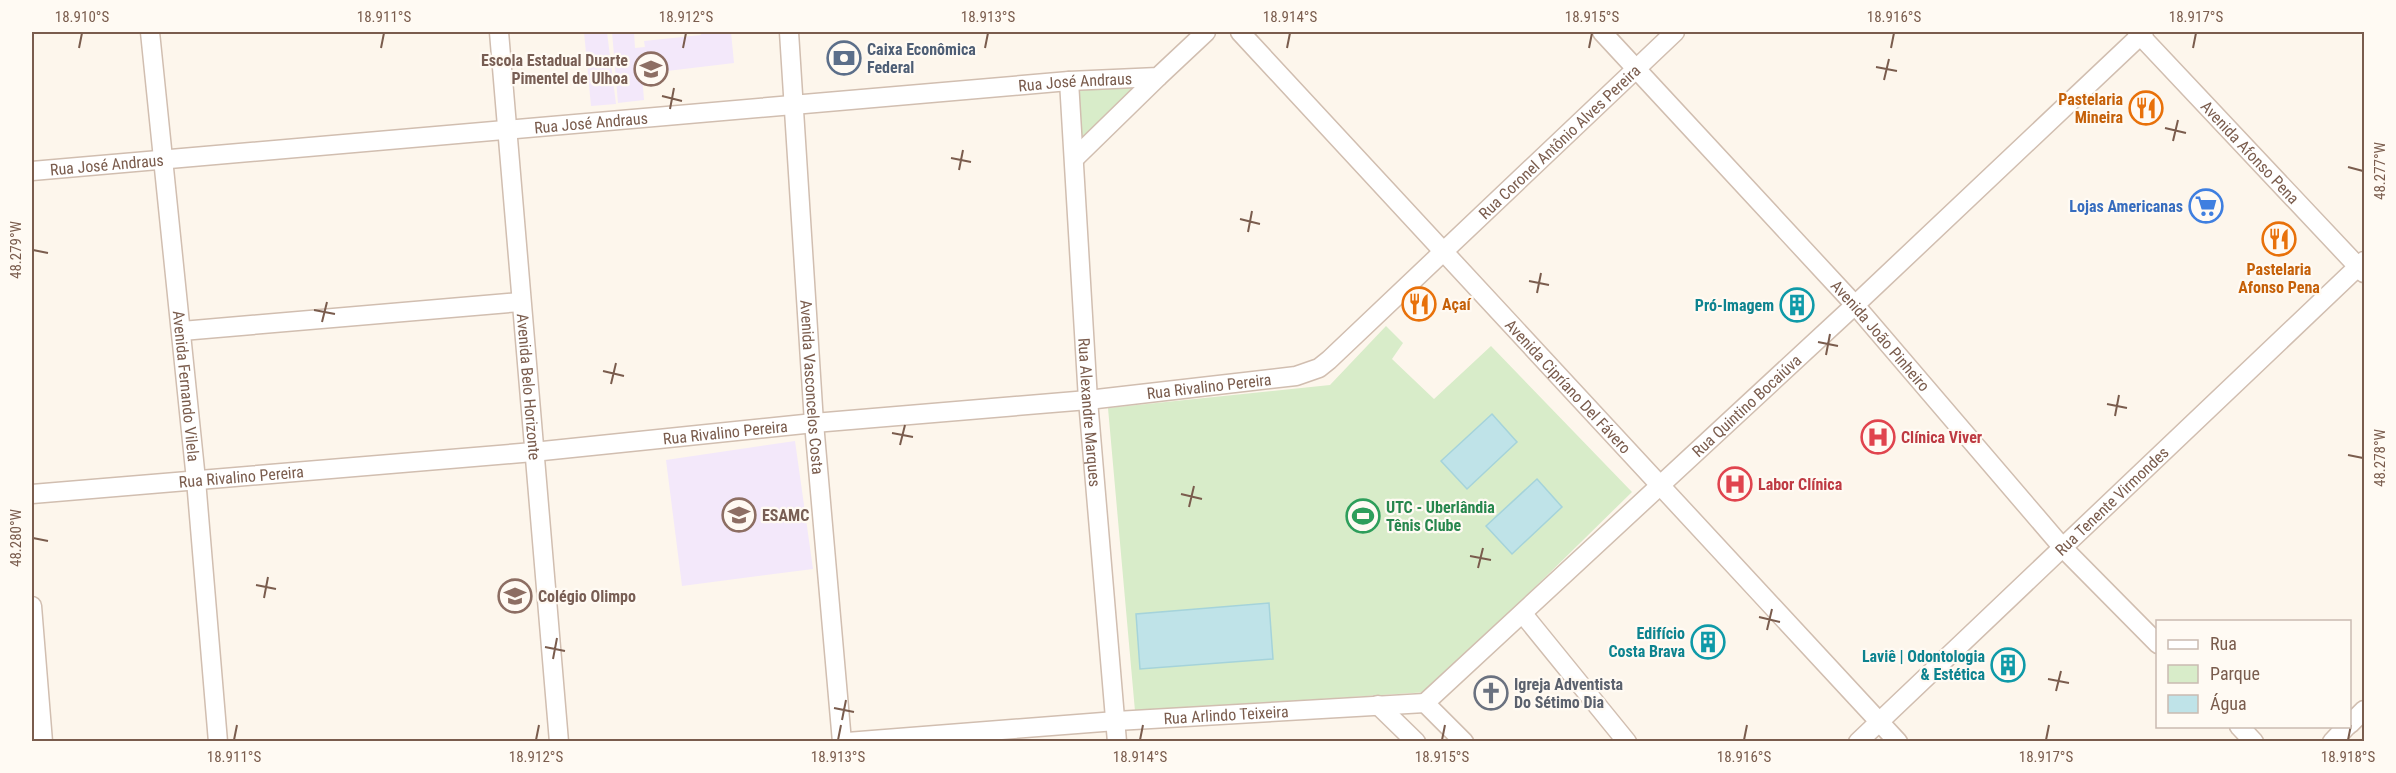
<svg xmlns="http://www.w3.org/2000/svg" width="2396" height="773" font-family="'Roboto Condensed',sans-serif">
<rect width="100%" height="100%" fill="#fdf6ec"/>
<path fill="#f3e8fa" d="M584,32H607L616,104L591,106Z
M612,32H634L635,48L645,47L644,41L701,35V32H731L734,63L642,74L644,100L618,103Z
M795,441L813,569L682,586L666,460Z"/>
<path fill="#d8ecc9" d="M1075,81L1145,86L1080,147Z
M1386,326L1403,343L1392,359L1434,399L1491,346L1632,492L1428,692L1135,711L1108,408L1330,385Z"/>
<path fill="#bfe3e8" stroke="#a5d3da" stroke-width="1.5" d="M1492,414L1517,442L1467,489L1441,461Z
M1537,479L1562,507L1512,554L1486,526Z
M1269,603L1273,659L1140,669L1136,614Z"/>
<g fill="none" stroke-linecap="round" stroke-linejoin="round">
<g stroke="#d1beb0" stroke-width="21">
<g id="minor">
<path id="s1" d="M150,32L196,480L218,742"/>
<path id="s2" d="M499,32L559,742"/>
<path id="s3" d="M789,32L814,423L842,742"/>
<path id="s4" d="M1240,32L1898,742"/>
<path id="s5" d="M1602,32L1855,305L2063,548L2158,644"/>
<path id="s6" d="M2137,32L2364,273"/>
<path id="s7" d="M1069,81L1088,400L1117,742"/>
<path d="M1075,158L1158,77"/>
<path id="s8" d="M32,171L1069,81L1158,77L1206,32"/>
<path d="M182,331L520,302"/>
<path id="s9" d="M32,494L533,452L814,423L1088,400L1296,376L1319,368L1329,360L1675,32"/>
<path d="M32,606L43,742"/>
<path d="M1523,614L1627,742"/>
<path id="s10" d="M1425,703L1855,305L2144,32"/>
<path d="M1425,703L1464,742"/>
<path d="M1378,705L1416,742"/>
<path d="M2350,724L2364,710"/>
<path d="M2239,726L2254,742"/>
<path id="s11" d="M847,742L1116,721L1425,703"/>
<path id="s12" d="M1858,742L2364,261"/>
<path d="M2332,742L2347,726"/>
</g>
</g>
<use href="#minor" stroke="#fff" stroke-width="18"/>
</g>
<path fill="none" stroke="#7a5c4d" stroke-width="2" d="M79,48L82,33M381,48L384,33M683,48L686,33M985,48L988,33M1287,48L1290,33M1589,48L1592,33M1891,48L1894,33M2193,48L2196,33M1876,67L1897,71M1884,80L1889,59M662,96L682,101M670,109L674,88M2165,128L2186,133M2173,141L2178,120M951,158L971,162M2348,167L2363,171M959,170L963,150M1240,219L1260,224M1248,232L1252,211M33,250L48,253M1529,281L1549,285M1537,293L1541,273M314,310L335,314M322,322L327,302M1818,342L1838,346M1826,355L1830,334M603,371L624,376M611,384L616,363M2107,404L2127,408M2115,416L2119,395M892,433L913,437M900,445L905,425M2348,455L2363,458M1181,494L1202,499M1189,507L1194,486M33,538L48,541M1470,556L1491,560M1478,568L1483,548M256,585L276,589M264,598L268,577M1759,617L1780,622M1767,630L1772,609M545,647L565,651M553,659L557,638M2048,679L2069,683M2056,691L2061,671M834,708L854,712M842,720L846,700M234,740L237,725M536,740L539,725M838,740L841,725M1140,740L1143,725M1442,740L1445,725M1744,740L1747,725M2046,740L2049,725M2348,740L2351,725"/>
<defs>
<g id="bank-ring" transform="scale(1.725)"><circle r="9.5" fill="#fffaf3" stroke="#5c6f8a" stroke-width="1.5"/><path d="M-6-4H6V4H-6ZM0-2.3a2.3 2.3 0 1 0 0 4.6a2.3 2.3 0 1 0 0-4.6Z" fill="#5c6f8a"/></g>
<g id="school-ring" transform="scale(1.725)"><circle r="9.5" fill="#fffaf3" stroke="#8d6e63" stroke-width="1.5"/><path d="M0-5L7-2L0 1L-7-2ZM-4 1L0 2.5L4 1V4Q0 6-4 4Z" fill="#8d6e63"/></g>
<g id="restaurant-ring" transform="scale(1.725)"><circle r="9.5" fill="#fffaf3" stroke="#e8710a" stroke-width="1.5"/><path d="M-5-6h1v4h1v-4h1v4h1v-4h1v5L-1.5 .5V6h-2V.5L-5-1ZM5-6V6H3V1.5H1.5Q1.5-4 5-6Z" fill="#e8710a"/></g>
<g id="supermarket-ring" transform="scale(1.725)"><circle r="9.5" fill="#fffaf3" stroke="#3f7fe0" stroke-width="1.5"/><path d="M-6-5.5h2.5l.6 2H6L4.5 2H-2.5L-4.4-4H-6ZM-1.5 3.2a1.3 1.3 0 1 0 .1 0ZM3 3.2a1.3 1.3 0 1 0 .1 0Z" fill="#3f7fe0"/></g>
<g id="building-ring" transform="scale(1.725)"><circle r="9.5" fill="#fffaf3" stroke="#0f9aa8" stroke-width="1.5"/><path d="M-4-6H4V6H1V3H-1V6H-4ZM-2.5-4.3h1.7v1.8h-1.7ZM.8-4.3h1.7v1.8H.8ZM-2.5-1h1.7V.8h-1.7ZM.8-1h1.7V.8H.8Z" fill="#0f9aa8"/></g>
<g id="hospital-ring" transform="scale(1.725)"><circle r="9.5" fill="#fffaf3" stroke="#e0444e" stroke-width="1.5"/><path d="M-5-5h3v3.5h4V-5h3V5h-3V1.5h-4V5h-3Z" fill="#e0444e"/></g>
<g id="university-ring" transform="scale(1.725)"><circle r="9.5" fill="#fffaf3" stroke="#8d6e63" stroke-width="1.5"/><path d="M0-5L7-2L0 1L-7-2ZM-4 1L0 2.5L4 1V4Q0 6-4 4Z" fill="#8d6e63"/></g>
<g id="stadium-ring" transform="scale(1.725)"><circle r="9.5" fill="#fffaf3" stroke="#2e9e5b" stroke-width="1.5"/><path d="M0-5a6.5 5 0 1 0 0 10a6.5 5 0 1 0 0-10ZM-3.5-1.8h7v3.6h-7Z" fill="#2e9e5b"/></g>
<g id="church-ring" transform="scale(1.725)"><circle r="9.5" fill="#fffaf3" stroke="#6b7280" stroke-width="1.5"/><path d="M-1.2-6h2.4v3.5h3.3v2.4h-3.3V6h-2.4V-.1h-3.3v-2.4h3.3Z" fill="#6b7280"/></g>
</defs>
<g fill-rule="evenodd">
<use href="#bank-ring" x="844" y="58"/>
<use href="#school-ring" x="651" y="69"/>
<use href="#restaurant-ring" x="2146" y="108"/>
<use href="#supermarket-ring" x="2206" y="206"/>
<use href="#restaurant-ring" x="2279" y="239"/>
<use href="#restaurant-ring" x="1419" y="304"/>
<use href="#building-ring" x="1797" y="305"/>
<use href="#hospital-ring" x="1878" y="437"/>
<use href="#hospital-ring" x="1735" y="484"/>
<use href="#university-ring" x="739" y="515"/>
<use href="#stadium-ring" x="1363" y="516"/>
<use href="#school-ring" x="515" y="596"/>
<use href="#building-ring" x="1708" y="642"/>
<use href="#building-ring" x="2008" y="665"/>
<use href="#church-ring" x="1491" y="693"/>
</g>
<g text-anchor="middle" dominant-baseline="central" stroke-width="4.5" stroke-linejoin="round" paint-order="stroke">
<g font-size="16" font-weight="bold" fill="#4e5e75" stroke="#fffaf3" text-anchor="start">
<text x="867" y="49">Caixa Econômica<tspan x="867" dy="18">Federal</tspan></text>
</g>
<g font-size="16" font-weight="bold" fill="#785e54" stroke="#fffaf3" text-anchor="start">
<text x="628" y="60" text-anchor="end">Escola Estadual Duarte<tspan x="628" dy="18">Pimentel de Ulhoa</tspan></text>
<text x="762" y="515">ESAMC</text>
<text x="538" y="596">Colégio Olimpo</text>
</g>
<g font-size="16" fill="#7a5c4d" stroke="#fffaf3">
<text stroke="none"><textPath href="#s8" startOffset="1047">Rua José Andraus</textPath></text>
<text stroke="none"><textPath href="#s8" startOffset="561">Rua José Andraus</textPath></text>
<text stroke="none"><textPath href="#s9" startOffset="1624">Rua Coronel Antônio Alves Pereira</textPath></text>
<text stroke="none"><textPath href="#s6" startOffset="165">Avenida Afonso Pena</textPath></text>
<text stroke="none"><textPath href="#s8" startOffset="75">Rua José Andraus</textPath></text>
<text stroke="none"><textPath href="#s5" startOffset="412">Avenida João Pinheiro</textPath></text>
<text stroke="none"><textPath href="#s1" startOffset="356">Avenida Fernando Vilela</textPath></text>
<text stroke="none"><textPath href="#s4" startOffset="483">Avenida Cipríano Del Fávero</textPath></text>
<text stroke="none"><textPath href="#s2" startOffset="356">Avenida Belo Horizonte</textPath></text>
<text stroke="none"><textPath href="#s3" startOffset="356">Avenida Vasconcelos Costa</textPath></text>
<text stroke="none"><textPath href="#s9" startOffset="1182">Rua Rivalino Pereira</textPath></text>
<text stroke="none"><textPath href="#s10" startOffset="438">Rua Quintino Bocaiúva</textPath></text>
<text stroke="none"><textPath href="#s7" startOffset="332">Rua Alexandre Marques</textPath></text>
<text stroke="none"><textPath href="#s9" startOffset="696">Rua Rivalino Pereira</textPath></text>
<text stroke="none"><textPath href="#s9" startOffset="210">Rua Rivalino Pereira</textPath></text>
<text stroke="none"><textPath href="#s12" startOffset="350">Rua Tenente Virmondes</textPath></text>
<text stroke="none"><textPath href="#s11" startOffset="380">Rua Arlindo Teixeira</textPath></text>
</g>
<g font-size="16" font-weight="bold" fill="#c56008" stroke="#fffaf3" text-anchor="end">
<text x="2123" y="99">Pastelaria<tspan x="2123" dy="18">Mineira</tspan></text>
<text x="2279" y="269" text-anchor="middle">Pastelaria<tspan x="2279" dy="18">Afonso Pena</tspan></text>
<text x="1442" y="304" text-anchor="start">Açaí</text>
</g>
<g font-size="16" font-weight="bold" fill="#366cbe" stroke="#fffaf3" text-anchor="end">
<text x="2183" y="206">Lojas Americanas</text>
</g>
<g font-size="16" font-weight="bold" fill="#0d838f" stroke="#fffaf3" text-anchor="end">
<text x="1774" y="305">Pró-Imagem</text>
<text x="1685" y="633">Edifício<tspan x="1685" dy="18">Costa Brava</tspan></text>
<text x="1985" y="656">Laviê | Odontologia<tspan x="1985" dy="18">&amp; Estética</tspan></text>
</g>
<g font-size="16" font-weight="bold" fill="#be3a42" stroke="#fffaf3" text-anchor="start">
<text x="1901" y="437">Clínica Viver</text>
<text x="1758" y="484">Labor Clínica</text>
</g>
<g font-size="16" font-weight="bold" fill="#27864d" stroke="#fffaf3" text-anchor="start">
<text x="1386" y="507">UTC - Uberlândia<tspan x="1386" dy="18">Tênis Clube</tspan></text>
</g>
<g font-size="16" font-weight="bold" fill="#5b616d" stroke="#fffaf3" text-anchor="start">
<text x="1514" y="684">Igreja Adventista<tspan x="1514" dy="18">Do Sétimo Dia</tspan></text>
</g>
</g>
<rect width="2396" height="773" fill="none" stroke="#fffaf3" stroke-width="66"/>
<rect x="2156" y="620" width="195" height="108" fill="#fffaf3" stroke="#cabbb1" stroke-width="1.5"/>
<rect x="2168" y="640" width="30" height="9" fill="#ffffff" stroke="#cabbb1" stroke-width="1.5"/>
<text x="2210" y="650" font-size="18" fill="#7a5c4d">Rua</text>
<rect x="2168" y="665" width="30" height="18" fill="#d8ecc9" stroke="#cabbb1" stroke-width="1.5"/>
<text x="2210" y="680" font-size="18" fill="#7a5c4d">Parque</text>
<rect x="2168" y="695" width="30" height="18" fill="#bfe3e8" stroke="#cabbb1" stroke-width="1.5"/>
<text x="2210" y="710" font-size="18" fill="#7a5c4d">Água</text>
<rect x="33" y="33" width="2330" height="707" fill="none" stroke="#7a5c4d" stroke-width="2"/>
<g font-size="15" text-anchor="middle" fill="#7a5c4d">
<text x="82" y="22">18.910°S</text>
<text x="384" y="22">18.911°S</text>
<text x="686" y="22">18.912°S</text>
<text x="988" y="22">18.913°S</text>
<text x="1290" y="22">18.914°S</text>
<text x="1592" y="22">18.915°S</text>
<text x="1894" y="22">18.916°S</text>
<text x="2196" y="22">18.917°S</text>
<text transform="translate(2380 171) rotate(-90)" y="5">48.277°W</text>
<text transform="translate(16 250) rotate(-90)" y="5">48.279°W</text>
<text transform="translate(2380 458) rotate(-90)" y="5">48.278°W</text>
<text transform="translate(16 538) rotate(-90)" y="5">48.280°W</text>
<text x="234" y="762">18.911°S</text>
<text x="536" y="762">18.912°S</text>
<text x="838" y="762">18.913°S</text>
<text x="1140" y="762">18.914°S</text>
<text x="1442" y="762">18.915°S</text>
<text x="1744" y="762">18.916°S</text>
<text x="2046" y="762">18.917°S</text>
<text x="2348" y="762">18.918°S</text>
</g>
</svg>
